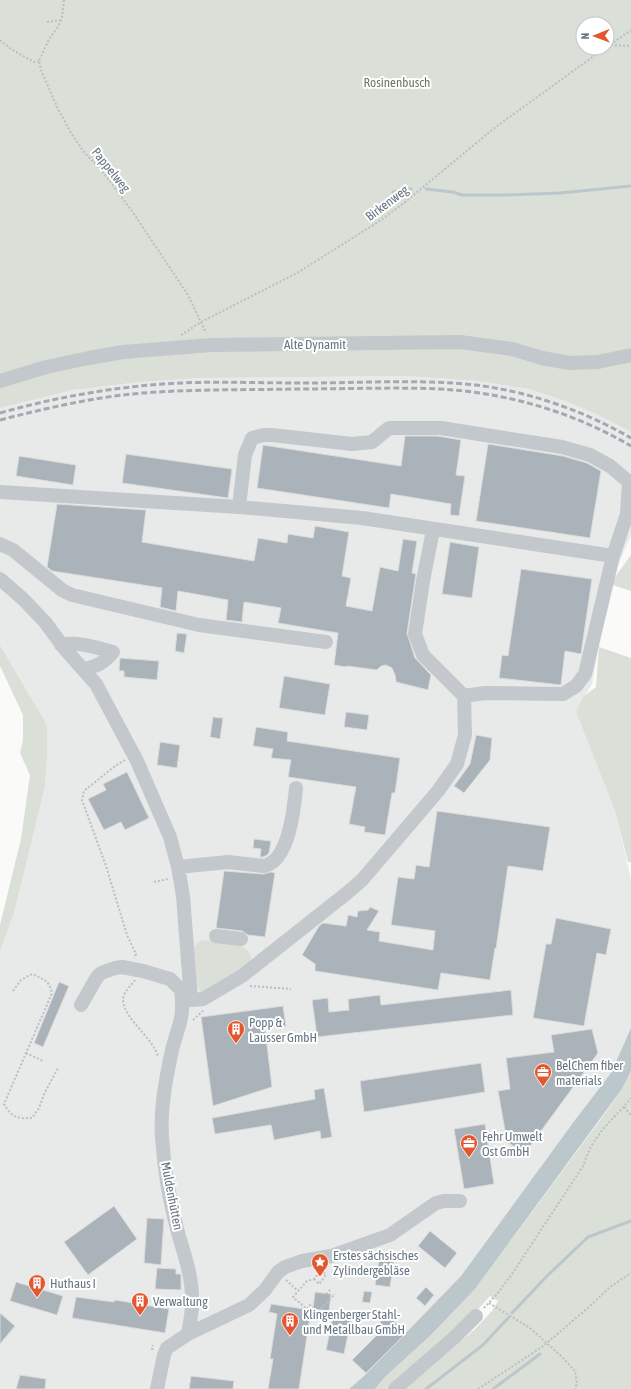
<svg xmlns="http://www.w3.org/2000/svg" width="631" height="1389" font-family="'Asap Condensed',sans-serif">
<rect width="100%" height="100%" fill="#fafaf8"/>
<path fill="#e8e9e9" d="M407,376L477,381L529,389L568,402L602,417L631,432V535L610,584L592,684L576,712L615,811L631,879V1028L629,1033L611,1073L575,1120L461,1276L364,1376L349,1389H0V951L14,913L45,787L47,758V725L0,645V408L73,390L140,382L200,378Z"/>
<path fill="#dadfd7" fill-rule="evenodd" d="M0,0H631V432L602,417L568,402L529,389L477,381L407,376L200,378L140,382L73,390L0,408ZM583,24H607V48H583Z
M631,555V591L610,584Z
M0,645L47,725V758L45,787L14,913L0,951V925L21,839L30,775L20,753L23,740V715L0,666Z
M599,647L631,658V862H628L615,811L576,712L583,697L596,687Z
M203,940C216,941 256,941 251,963L201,992L195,983L194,947L199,942Z
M631,1071V1389H405L475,1329L492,1311L498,1301L490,1296L475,1313L389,1389H375L384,1378L432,1334L475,1289L606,1112L622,1089Z"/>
<path fill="#bbc7cb" d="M631,1028V1071L622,1089L475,1289L432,1334L384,1378L375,1389H349L364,1376L461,1276L575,1120L611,1073Z"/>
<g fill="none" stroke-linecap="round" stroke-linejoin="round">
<path stroke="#bbc7cb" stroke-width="3" d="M426,189L453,192L462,195H506L560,193L631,186
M393,192L411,189
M512,1313L547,1276L588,1237L631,1221
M426,1389L483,1345L509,1317
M493,1389L540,1354"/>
</g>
<path fill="#aab3b9" stroke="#dcdcda" d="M405,436H437L461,440L456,475L465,476L459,516L450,515L451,504L391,494L389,508L257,488L263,445L401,466Z
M488,444L563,456L587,463L601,471L590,538L476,521Z
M126,454L232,469L228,498L122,483Z
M19,456L76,465L73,485L16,476Z
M57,504L146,510L142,542L254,561L258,538L287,543L288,534L313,538L315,526L349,532L342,576L351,578L346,606L372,611L380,567L398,571L403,539L417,541L412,573L416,574L407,633L415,658L431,675L428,690L396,682L395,675L392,668L386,665L381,666L377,670L347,666L346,667L334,665L338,633L278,623L281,608L244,602L242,622L226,620L228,600L178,591L176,611L160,607L162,588L52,571L47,567Z
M450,542L479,547L472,598L442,594Z
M521,569L592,579L581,654L565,651L561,685L499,678L502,655L508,656Z
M177,633L187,634L184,653L175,651Z
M120,658L159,661L157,680L124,677V671H119Z
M284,676L330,684L325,715L279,708Z
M346,712L369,715L367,730L344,727Z
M213,717L223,718L220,739L210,737Z
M256,727L288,732L287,741L400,758L395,793H392L385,835L364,832L365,827L349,824L356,787L288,777L291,760L271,758L273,749L253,746Z
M476,735L492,738L490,760L464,793L454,786L470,764Z
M160,742L180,745L177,768L157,765Z
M127,772L149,818L125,830L121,822L104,830L88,799L106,790L103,784Z
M437,811L550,827L543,871L508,866L496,949L495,948L490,980L441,973L438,990L315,971V964L302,955L319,926L323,923L346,926L348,915L357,917L358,911L368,910L370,907L379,911L367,930L380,932L379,941L433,950L435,931L391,925L398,877L414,879L416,865L429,867Z
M254,839L271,841L269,853L267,855L263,857H260L261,849L253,848Z
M224,871L263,874L271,872L275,873L265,937L248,935L242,931L216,928Z
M556,918L611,929L606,955L597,953L584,1026L533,1018L546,944H551Z
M59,982L69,986L43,1047L34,1043Z
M511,990L513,1015L317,1037L312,1000L328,998L329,1012L349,1010L348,999L380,995L381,1005Z
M283,1006L286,1026L265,1028L272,1087L213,1106L201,1017Z
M592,1029L598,1053L525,1153L507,1142L498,1091L510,1089L506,1058L554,1052L551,1035Z
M481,1063L485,1092L364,1112L360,1081Z
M324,1088L332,1137L321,1139L320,1131L274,1140L271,1125L215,1134L212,1118L315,1099L314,1090Z
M485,1124L494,1184L464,1189L454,1129Z
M114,1206L137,1239L88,1275L64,1242Z
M147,1218L164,1219L161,1265L144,1263Z
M430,1231L457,1253L445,1268L418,1246Z
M379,1259L394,1261L390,1287L375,1285Z
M157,1268L176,1269V1274H181V1290L155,1289Z
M16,1282L63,1296L57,1315L10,1301Z
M426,1287L434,1295L425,1306L416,1298Z
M364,1291L372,1292L370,1303L362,1302Z
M315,1292L331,1294L329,1311L313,1309Z
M76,1297L114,1302L115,1300L169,1309L165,1333L72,1318Z
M271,1304L311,1310L299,1389H268L273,1359H270L277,1314L269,1312Z
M334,1311L352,1315L344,1354L326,1350Z
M0,1313L15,1326L0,1344Z
M388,1315L406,1333L366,1373L352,1360L382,1330L377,1325Z
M20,1375L46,1379L45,1389H16Z
M191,1376L234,1381L233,1389H189Z"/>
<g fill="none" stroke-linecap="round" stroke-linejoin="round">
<path stroke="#bbbfc2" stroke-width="2" stroke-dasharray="2 2" stroke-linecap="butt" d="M64,0L62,17L58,27L49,39L39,61L41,70L58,109L71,133L84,152L102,171L132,211L188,295L206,333
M47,22L61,20
M0,40L11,49L34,62L39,61
M611,45L631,46
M607,47L631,30
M181,335L201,322L297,273L378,222L404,203L493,129L605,48
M125,760L115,766L84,791L82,800L106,866L127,935L136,954L134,958
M154,882L168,879
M135,980C132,984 128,988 125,993C114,1012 154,1037 158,1057
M250,986L291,989
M13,991L21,980L32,974C43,979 49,980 52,993L4,1104C12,1117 16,1119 32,1118L39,1108L45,1092L58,1068
M193,1020L203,1011
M26,1053L43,1061
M624,1107L631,1115
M314,1279L319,1284L326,1275L321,1270L314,1279L307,1281L293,1297L307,1309L310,1305L318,1312L335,1294
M286,1280L298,1291
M326,1294L330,1290
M489,1303L530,1328L561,1356L575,1371L577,1383L575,1389
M484,1308L497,1294L512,1274L583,1166C587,1155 591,1145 598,1136C608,1122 621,1111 631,1098
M152,1350L153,1345
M478,1389L542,1347L589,1307L610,1287L631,1273"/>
<path stroke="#c3c8cc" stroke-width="14" d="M0,381L46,367L89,358L123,352L211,345L460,342L512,349L542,358L569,363L598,362L631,355
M0,492L239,507L245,455L252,438L264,435H272L352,444L372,442L389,428H441L562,447L590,455L610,466L629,482L627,514L613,556L585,674L576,686L563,694L485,693L464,696L465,735L457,764L438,791L362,880L347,893L242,976L203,999L191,1000L170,979L143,971L122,967L115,968L101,973L97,977L81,1005
M239,507L362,518L613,556
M433,530L423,581L415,634L423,655L464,696
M0,544L13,550L62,590L72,595L199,625L326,642
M0,579L23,599L45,622L65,649L96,684L137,761L170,837L178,867L183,896L191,1000
M61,645C78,641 97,648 113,652C103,663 99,666 83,669
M178,867L228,862L264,866C289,861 294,809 296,788
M216,936L241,939
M188,1334L249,1305L265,1290L278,1272L285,1267L302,1261L331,1256L390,1235L436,1203L444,1201H460
M157,1389L164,1355L167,1348L188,1334C190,1322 193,1310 192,1298C192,1271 181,1247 175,1221C168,1194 164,1165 162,1137C160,1109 166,1078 172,1050C178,1026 185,1018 181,991
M395,1389L455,1337L476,1316"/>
<path stroke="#a2aab0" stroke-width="3" stroke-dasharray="6 3" stroke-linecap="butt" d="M0,413C46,400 92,391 140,386C194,380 250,383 305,383C361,383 419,379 476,385C531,392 584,411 631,438
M0,420C47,408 94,397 143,393C194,389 246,390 298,389C345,389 393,387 441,389C508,393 573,412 631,446"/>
</g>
<defs>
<g id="building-pin" transform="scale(0.9)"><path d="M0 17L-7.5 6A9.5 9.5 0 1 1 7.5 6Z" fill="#e4572e" stroke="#fff"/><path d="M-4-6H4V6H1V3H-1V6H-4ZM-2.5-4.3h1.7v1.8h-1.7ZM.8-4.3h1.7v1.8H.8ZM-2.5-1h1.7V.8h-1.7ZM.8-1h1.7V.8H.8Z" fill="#fff"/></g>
<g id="office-pin" transform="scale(0.9)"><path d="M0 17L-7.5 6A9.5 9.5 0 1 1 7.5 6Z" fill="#e4572e" stroke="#fff"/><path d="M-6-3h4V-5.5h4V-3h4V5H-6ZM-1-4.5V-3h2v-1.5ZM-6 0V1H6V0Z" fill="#fff"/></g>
<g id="sight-pin" transform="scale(0.9)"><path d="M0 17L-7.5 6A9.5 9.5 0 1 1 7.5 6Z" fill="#e4572e" stroke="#fff"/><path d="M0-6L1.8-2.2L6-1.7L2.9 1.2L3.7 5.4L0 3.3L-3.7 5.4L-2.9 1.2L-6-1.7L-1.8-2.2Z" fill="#fff"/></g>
</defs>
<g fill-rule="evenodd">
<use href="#building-pin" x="236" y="1029"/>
<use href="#office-pin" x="543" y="1072"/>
<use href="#office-pin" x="469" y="1143"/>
<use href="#sight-pin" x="320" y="1262"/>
<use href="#building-pin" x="37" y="1283"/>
<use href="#building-pin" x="140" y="1301"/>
<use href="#building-pin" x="290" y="1321"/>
</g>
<g text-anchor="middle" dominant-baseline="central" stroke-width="4" stroke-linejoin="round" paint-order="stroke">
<g font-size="13" fill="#687a64" stroke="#fff">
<text x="397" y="82">Rosinenbusch</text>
</g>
<g font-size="13" fill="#657683" stroke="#fff">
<text transform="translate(111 170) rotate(51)">Pappelweg</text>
<text transform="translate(387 203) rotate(-37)">Birkenweg</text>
<text x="315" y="344">Alte Dynamit</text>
<text transform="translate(172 1196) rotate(79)">Muldenhütten</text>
</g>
<g font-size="13" fill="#657683" stroke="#fff" text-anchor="start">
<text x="249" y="1022">Popp &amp;<tspan x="249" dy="15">Lausser GmbH</tspan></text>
<text x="556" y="1065">BelChem fiber<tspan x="556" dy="15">materials</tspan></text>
<text x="482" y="1136">Fehr Umwelt<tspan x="482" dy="15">Ost GmbH</tspan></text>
<text x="333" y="1255">Erstes sächsisches<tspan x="333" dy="15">Zylindergebläse</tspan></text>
<text x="50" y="1283">Huthaus I</text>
<text x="153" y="1301">Verwaltung</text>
<text x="303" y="1314">Klingenberger Stahl-<tspan x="303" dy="15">und Metallbau GmbH</tspan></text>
</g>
</g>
<g transform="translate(595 36) rotate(269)"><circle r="19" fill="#ffffff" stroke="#c1c8cd"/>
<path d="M0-3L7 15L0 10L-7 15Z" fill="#e4572e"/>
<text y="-6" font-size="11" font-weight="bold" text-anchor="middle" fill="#657683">N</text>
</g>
</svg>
